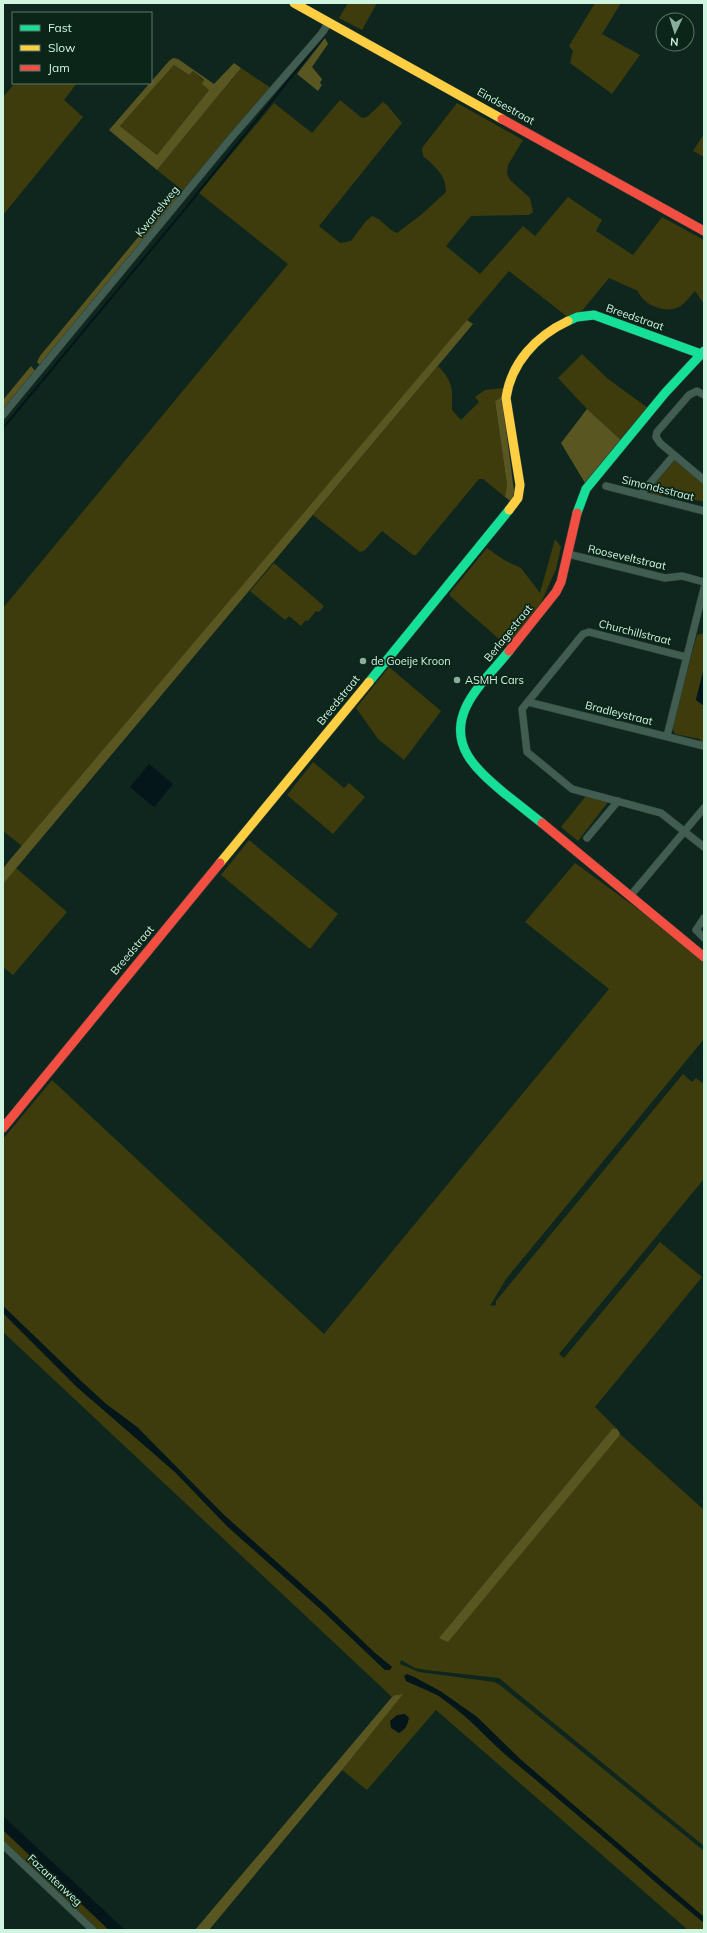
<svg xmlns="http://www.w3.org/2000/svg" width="707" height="1933" font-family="Mulish,sans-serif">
<rect width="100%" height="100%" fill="#0e261d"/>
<path fill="#3e3c0c" d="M348,3H377L362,30L339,18Z
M595,3H621L602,34L640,55L612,94L570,63L573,51L569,46Z
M174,65L189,75L193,71L204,81L209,90L157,155L120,126Z
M241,68L271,88L186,193L157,170Z
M15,83H77L64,100L83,117L3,215V97Z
M340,100L362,118L367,117L383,102L387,105L402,123L319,226L340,243L351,241L366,221L372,216C383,219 387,230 397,233L422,214L446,192C446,174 435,167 423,156L422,148L457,103L523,140L508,165L507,174L510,180L530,198L533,212L529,215L471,216L446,246L480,274L523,226L535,236L568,197L602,220L596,231L633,255L662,217L704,240V304L695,291C690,296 686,303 679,307C666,314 643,305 638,291L609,278L577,317L570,319L509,271L22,846L3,831V608L288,264L199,193L274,103L312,133Z
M704,134V157L693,151Z
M582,354L608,379L648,408L621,440L587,409L558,378Z
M438,366C454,383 452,388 452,410L461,420L479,402L475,397L485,390L503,388L502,397L495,401L507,485L505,497L483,479H479L416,555H413L382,531L365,550L360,552L313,515Z
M674,461H677L704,484V502L662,492L661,497L651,493L650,488Z
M555,539L561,547L556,569L541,603L507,646L450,596V593L487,548L504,560L521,568L540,593Z
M274,563L324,606L319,612L316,611L308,621L306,620L301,626L289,616L285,620L250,591Z
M704,633V668L696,699L704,706V743L700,741V739L675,734L672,727L697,635Z
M389,667L441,711L404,760L378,739L356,708Z
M313,762L344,788L349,783L365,797L333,834L287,795Z
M586,796L608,802L578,841L561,827Z
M249,840L338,914L310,949L221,875Z
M575,863L661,926L704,962V1039L506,1279L490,1306L496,1305V1301L683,1074L692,1082L696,1078L704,1084V1179L559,1354L564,1358L660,1242L702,1277L595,1407L617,1429L613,1428L439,1638L620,1434L704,1510V1846L499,1678L426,1670L415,1668L401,1660L400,1664L419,1672L494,1682L500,1685L704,1851V1917L520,1759L477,1717L440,1691L414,1677L406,1681L439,1696L472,1722L505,1754L602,1834L664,1890L704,1923V1930H688L436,1710L367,1790L342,1770L402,1694L395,1695L392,1697L3,1332V1313L77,1387L175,1472L228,1527L325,1613L385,1670L392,1667L375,1653L224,1515L137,1427L106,1404L81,1381L3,1306V1139L52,1080L324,1334L609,989L525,922Z
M16,868L67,912L13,975L3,967V884Z
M3,1830L102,1923L109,1930H98L3,1841Z"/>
<path fill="#595621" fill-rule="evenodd" d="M325,38L328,44L312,67L322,79L320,83L322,85L318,91L297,74Z
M173,58L178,59L214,84L234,63L241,68L157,170L109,130L169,61ZM174,65L189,75L193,71L204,80L202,84L209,90L157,155L120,126Z
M176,194L181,198L42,367L37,362L40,356L168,201Z
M467,320L473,324L3,884V869L8,862Z
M31,366L37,373L3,415V400Z
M502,397L514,491L512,502L505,497L507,485L495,401Z
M587,409L621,440L585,483L561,443Z
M613,1428L617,1429L620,1433L619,1436L448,1642L439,1638Z
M403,1694L342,1770L209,1930H195L392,1697L395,1695Z"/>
<path fill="#041619" d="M704,668V706L696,700Z
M149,764L173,784L154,807L130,787Z
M3,1306L81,1381L106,1404L137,1427L224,1515L326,1606L375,1653L392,1667L390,1670H385L325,1613L228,1527L175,1472L77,1387L3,1313Z
M407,1674L414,1677L440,1691L477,1717L520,1759L704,1917V1923C640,1869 577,1814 512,1760C487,1740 467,1714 439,1696C429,1690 417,1686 406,1681L404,1676Z
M405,1714L409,1718C407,1726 406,1729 399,1733L391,1728L390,1721L397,1715Z
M3,1816L125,1930H109L3,1830Z"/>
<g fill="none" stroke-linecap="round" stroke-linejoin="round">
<path stroke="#041619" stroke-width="2" d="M3,428L180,215L325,35"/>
<g stroke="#2e4139" stroke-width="8">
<path id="street" d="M704,395L697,391L689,395L657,432L656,437L660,443L704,480
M3,415L231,138L322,33L329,22
M606,486L704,511
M640,495L674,455
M568,554L665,578L682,576L704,582
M686,657L589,632L583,634L522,709L527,752L572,789L661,813L704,847
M528,702L704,746
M667,736L704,588
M587,838L618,801
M631,895L704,808
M704,918L696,930L704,938
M3,1845L93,1930"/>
</g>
<g stroke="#2e4139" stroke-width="10">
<path id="fast" d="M568,321L577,317L594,315L701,354
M577,513L586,489L665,393L704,351
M509,651C495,669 476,686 466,707C448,746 477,770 504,793C517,803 529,813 542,823
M369,682L509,510"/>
</g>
<g stroke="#2e4139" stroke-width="10">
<path id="slow" d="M294,3L502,119
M509,510L518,498L520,485L506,398C511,363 536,336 568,321
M220,863L369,682"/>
</g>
<g stroke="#2e4139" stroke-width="10">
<path id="jam" d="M502,119L704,231
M509,651L556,592L561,582L577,513
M542,823L704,957
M3,1128L220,863"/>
</g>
<use href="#street" stroke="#415c51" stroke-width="7"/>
<use href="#fast" stroke="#16e098" stroke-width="9"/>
<use href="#slow" stroke="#ffcf43" stroke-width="9"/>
<use href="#jam" stroke="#f24e42" stroke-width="9"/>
</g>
<g fill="#8bad9c" stroke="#0c2519" stroke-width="1.5">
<circle cx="363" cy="661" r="4"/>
<circle cx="457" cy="680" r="4"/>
</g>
<g text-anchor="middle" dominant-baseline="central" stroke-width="3.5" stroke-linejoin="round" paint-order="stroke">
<g font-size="11" fill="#cff5e1" stroke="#0c2519">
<text transform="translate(506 106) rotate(29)">Eindsestraat</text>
<text transform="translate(157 211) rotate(-51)">Kwartelweg</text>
<text transform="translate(635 317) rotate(19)">Breedstraat</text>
<text transform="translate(658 488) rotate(14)">Simondsstraat</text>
<text transform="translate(627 557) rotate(13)">Rooseveltstraat</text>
<text transform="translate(635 632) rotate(14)">Churchillstraat</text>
<text transform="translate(508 633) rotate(-51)">Berlagestraat</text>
<text transform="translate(338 700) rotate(-51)">Breedstraat</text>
<text transform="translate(619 713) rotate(14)">Bradleystraat</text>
<text transform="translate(132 950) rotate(-50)">Breedstraat</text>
<text transform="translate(55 1880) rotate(43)">Fazantenweg</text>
</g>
<g font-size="11" fill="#cff5e1" stroke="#0c2519" text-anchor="start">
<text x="371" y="661">de Goeije Kroon</text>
<text x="465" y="680">ASMH Cars</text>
</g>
</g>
<rect width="707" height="1933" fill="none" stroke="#cff5e1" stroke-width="8"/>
<rect x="12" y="12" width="140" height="72" fill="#0c2519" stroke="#5a7869"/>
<rect x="20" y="25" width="20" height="6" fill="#16e098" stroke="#5a7869"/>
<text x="48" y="32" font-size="12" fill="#cff5e1">Fast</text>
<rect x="20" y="45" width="20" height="6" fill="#ffcf43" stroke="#5a7869"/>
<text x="48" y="52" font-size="12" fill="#cff5e1">Slow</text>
<rect x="20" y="65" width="20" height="6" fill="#f24e42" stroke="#5a7869"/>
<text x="48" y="72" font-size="12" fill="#cff5e1">Jam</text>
<g transform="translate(675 32) rotate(184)"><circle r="19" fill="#0c2519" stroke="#5a7869"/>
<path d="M0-3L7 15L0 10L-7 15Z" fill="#8bad9c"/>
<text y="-6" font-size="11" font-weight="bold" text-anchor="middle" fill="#cff5e1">N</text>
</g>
</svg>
